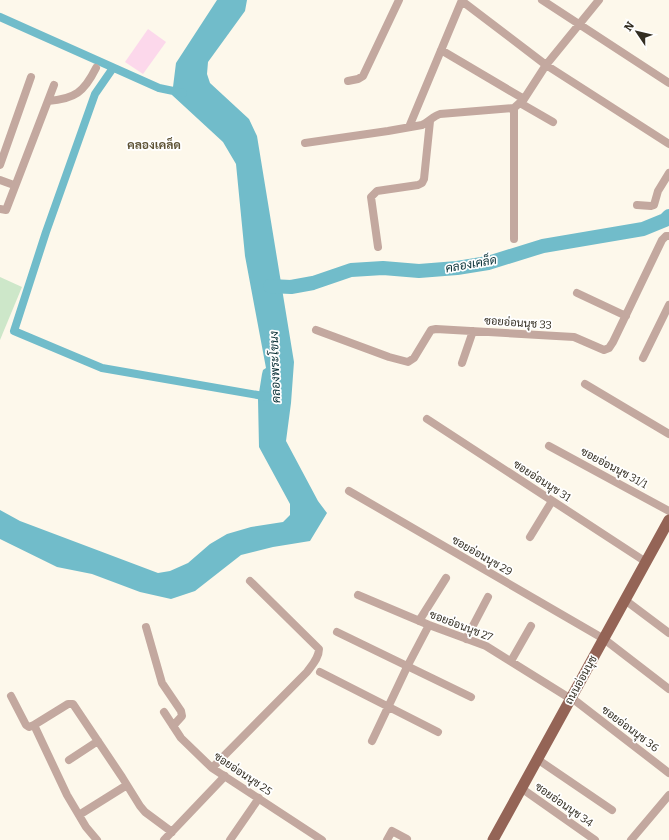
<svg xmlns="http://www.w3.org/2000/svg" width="669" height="840" font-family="Bitter,Sarabun,serif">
<rect width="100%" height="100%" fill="#fdf8eb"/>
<path fill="#cde7c9" d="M0,277L22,287L0,340Z"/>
<path fill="#71bcca" d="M217,0H247L245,11L208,62L207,74L210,83L249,119L257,136L294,362L291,403L286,441L318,501L327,513L310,541L273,547L241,555L195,591L171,599L140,592L92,574L57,567L0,539V510L20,521L158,573L170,571L188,563L210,544L227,534L251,527L283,522L290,515V504L259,447L258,399L262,374L263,370L266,368L245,256L236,164L223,142L172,95L176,63Z"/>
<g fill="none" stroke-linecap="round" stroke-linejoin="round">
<path stroke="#71bcca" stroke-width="8" d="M0,17L159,88L183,93
M113,68L95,94L46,232L14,331L102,368L269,397"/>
<path stroke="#71bcca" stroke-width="14" d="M270,286L291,287L313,283L351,270L383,268L419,271L457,268L488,263L543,246L643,229L665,220L669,216"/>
</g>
<path fill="#fcd8eb" d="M148,29L166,42L143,74L125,62Z"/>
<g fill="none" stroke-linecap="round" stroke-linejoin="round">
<path stroke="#c3a89f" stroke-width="8" d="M542,0L669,83
M462,1L546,65L669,144
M441,50L524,99
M348,81L358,79L363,76L399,0
M48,101C75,99 84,92 96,68
M520,103L553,122
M409,127L462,0
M305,143L388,131L422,125C429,122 433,116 440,114L514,108L524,99L546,65L599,0
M0,165L31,77
M0,180L11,184
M637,205L651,206L654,205L658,191L669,173
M0,209L6,210L54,85
M514,239V108
M378,247L371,197L377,191L418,185L422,183L424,179L430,121
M577,293L626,316
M316,330L389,357L408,362L414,358L431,330L436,329L574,337L604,350L609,348L613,342L662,240L666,236H669
M643,358L669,305
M462,363L473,331
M585,384L669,434
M427,419L646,562
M549,446L669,511
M349,491L604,639L669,689
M530,537L552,501
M358,595L429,625L486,646L571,699
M625,600L669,633
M419,621L446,578
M146,627L162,683L181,711L182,716L173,726
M337,632L471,697
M466,639L488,597
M511,661L531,626
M320,672L438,732
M11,696L26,725L29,727L34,725L68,704H73L122,777L140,806L145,812L172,832
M577,702L669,773
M164,712L181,738L212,768L322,840
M34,725L67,795L86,827L97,840
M372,741L408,665L429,625
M537,759L612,810
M69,760L98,741
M212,768L307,672C312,665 319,658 319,649L250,581
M521,788L595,840
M79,815L127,785
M164,840L225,776
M230,840L259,798
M387,840L392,831L407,839
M631,840L669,795"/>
<path stroke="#946456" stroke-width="11" d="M493,840L669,520"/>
</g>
<g text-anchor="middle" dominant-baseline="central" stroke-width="3.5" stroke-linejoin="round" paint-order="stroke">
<g font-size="11" fill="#332e22" stroke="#fff">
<text transform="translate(518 323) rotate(4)">ซอยอ่อนนุช 33</text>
<text transform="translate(614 468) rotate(28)">ซอยอ่อนนุช 31/1</text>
<text transform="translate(542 481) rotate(33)">ซอยอ่อนนุช 31</text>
<text transform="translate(482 556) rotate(30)">ซอยอ่อนนุช 29</text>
<text transform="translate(461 626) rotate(21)">ซอยอ่อนนุช 27</text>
<text transform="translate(581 680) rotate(-61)">ถนนอ่อนนุช</text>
<text transform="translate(630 729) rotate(37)">ซอยอ่อนนุช 36</text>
<text transform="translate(243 774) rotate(34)">ซอยอ่อนนุช 25</text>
<text transform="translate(564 805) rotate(35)">ซอยอ่อนนุช 34</text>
</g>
<g font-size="12" font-weight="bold" fill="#5e5336" stroke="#fff">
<text x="154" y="145">คลองเคล็ด</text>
</g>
<g font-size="12" font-style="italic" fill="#082f35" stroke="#fff">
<text transform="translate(471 264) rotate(-10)">คลองเคล็ด</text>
<text transform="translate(275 367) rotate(-92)">คลองพระโขนง</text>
</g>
</g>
<g transform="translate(637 32) rotate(305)" stroke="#ffffff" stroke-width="3" paint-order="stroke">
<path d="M0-3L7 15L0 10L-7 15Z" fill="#332e22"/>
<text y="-6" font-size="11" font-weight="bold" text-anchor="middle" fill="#332e22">N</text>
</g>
</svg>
